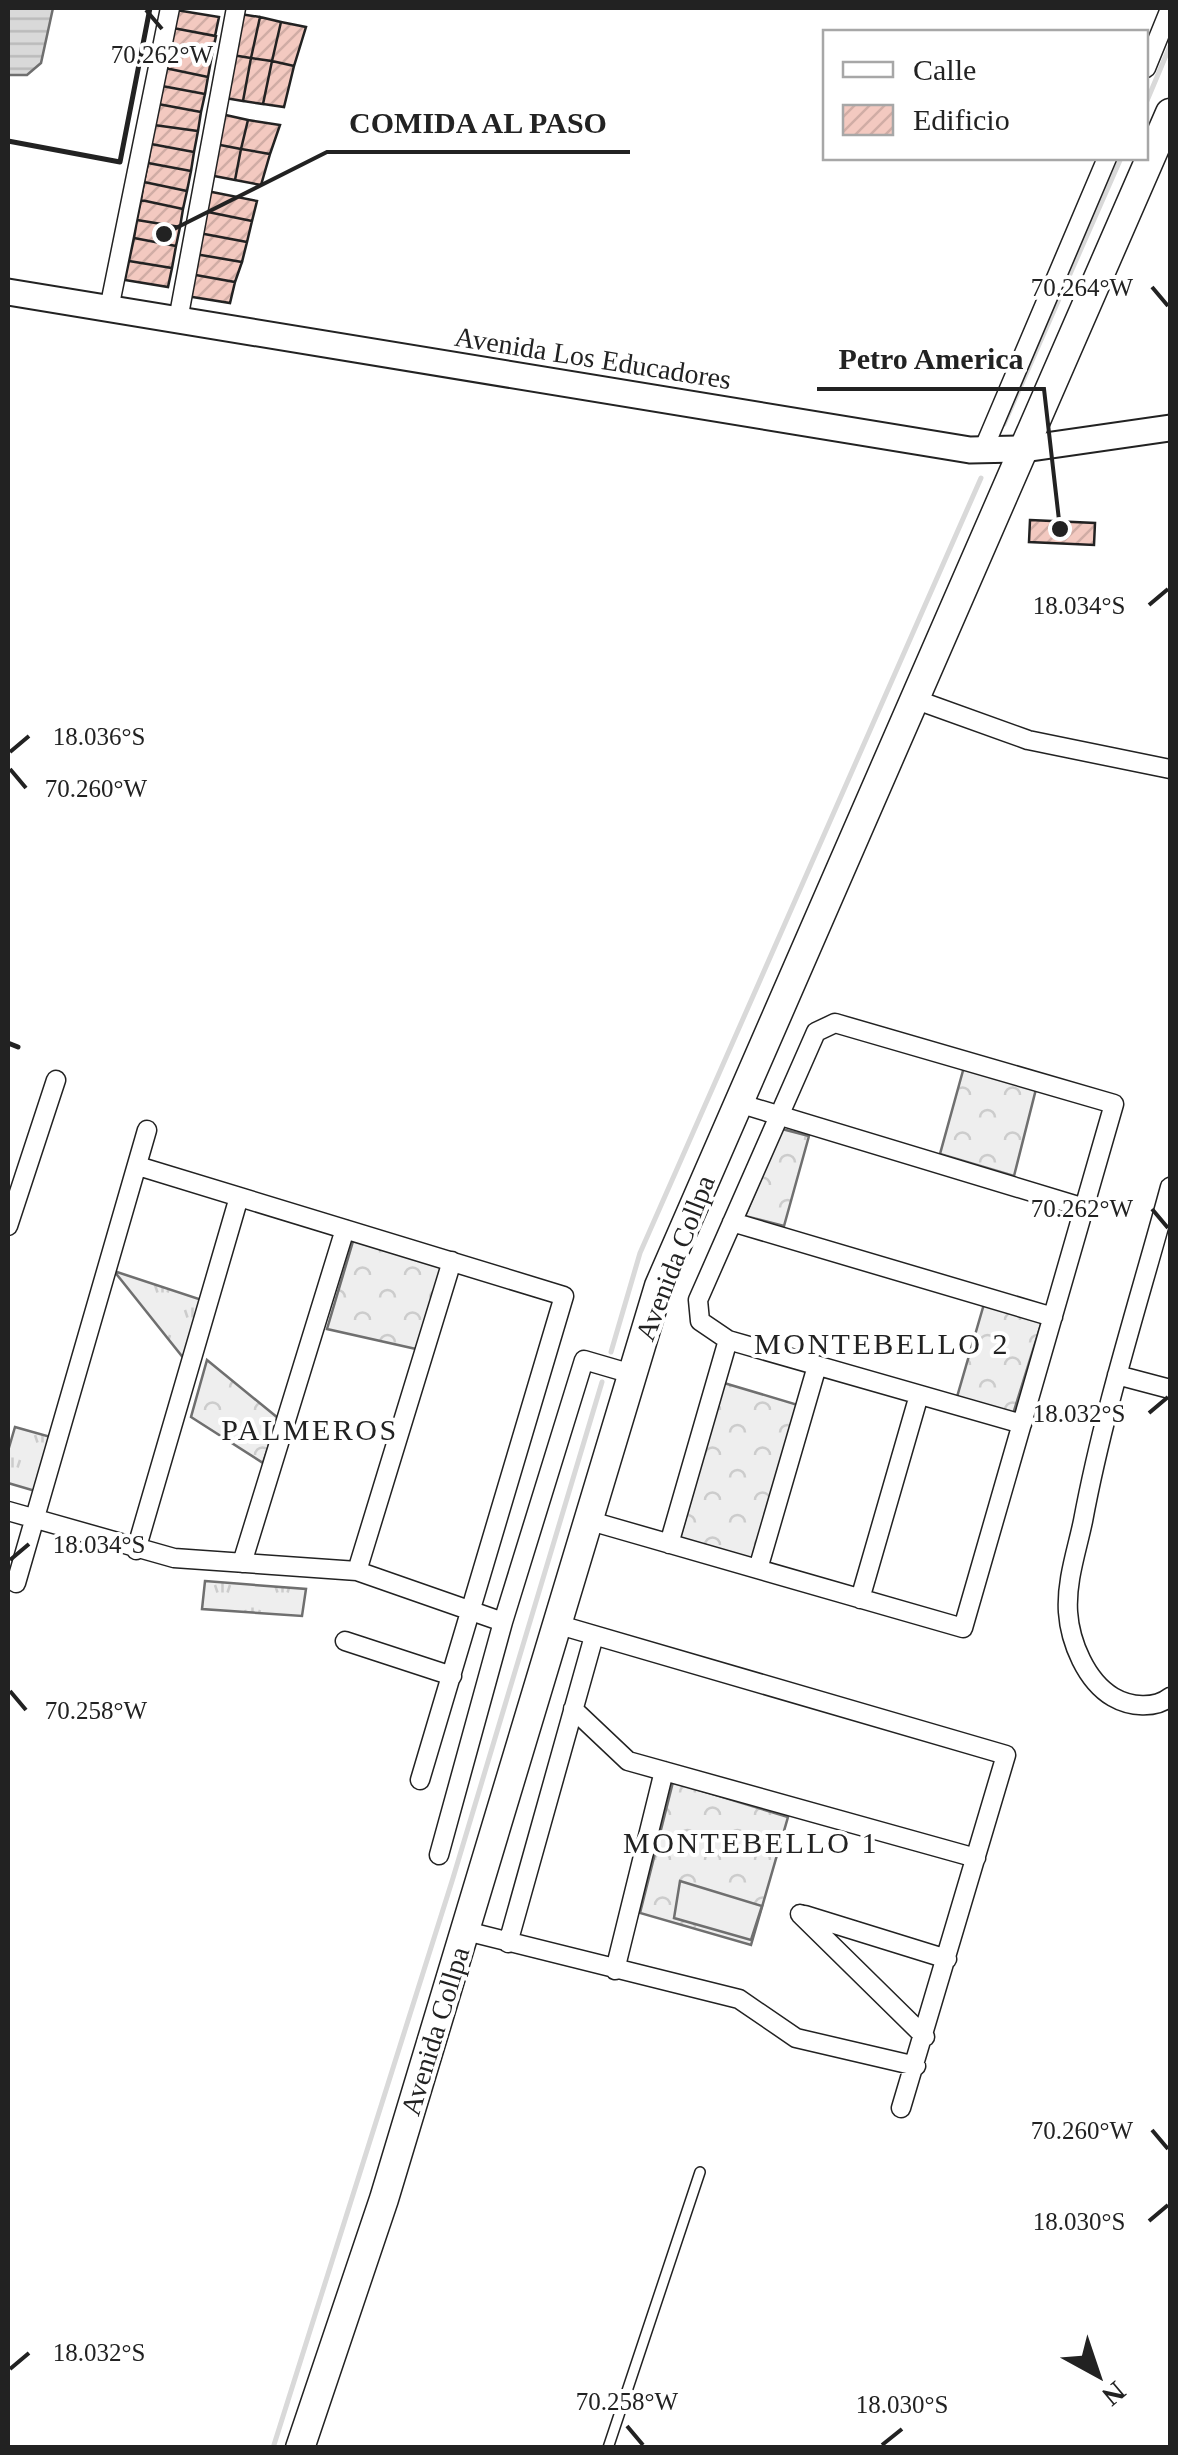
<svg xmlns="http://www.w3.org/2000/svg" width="1178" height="2455" font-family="Georgia,serif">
<defs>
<pattern id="grass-tufts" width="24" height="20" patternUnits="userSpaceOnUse" patternTransform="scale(2.5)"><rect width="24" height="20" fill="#eee"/><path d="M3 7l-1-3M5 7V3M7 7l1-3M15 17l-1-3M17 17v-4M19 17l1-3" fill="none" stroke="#ccc"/></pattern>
<pattern id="forest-crowns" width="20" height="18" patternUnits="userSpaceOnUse" patternTransform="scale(2.5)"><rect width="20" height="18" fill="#eee"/><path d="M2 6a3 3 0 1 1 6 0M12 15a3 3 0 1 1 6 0" fill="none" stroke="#ccc"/></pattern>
<pattern id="water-rules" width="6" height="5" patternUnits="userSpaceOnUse" patternTransform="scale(2.5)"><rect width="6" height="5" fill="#d9d9d9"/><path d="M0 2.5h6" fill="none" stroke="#bababa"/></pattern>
<pattern id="building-hatch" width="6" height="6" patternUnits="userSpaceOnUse" patternTransform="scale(2.5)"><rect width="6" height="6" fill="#f3c9c0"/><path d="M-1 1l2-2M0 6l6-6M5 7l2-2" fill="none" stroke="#d0aca5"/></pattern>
</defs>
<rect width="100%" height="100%" fill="#fff"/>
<path fill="url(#grass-tufts)" stroke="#6f6f6f" stroke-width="2.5" d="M114,1271L202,1300L185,1360Z
M15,1427L58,1439L42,1493L8,1483V1451Z
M205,1581L306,1589L302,1616L202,1609Z"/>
<path fill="url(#forest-crowns)" stroke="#6f6f6f" stroke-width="2.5" d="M964,1067L1036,1089L1014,1176L940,1154Z
M782,1129L809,1136L784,1226L745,1216Z
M354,1238L443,1267L416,1349L327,1329Z
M984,1304L1042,1321L1013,1414L957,1397Z
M207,1360L278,1418L263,1463L191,1417Z
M724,1383L798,1405L753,1559L680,1538Z
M673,1782L788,1817L751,1945L640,1913Z"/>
<path fill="#eee" stroke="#6f6f6f" stroke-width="2.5" d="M680,1881L762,1906L751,1940L674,1918Z"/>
<path fill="url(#water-rules)" stroke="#6f6f6f" stroke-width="2.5" d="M8,8H53L41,63L27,75H8Z"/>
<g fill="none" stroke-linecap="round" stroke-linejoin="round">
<path stroke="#d9d9d9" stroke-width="5" d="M1146,103L1170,46
M1004,424L1121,158
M611,1352L640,1253L981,478
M273,2448L453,1878L602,1382"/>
</g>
<path fill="url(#building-hatch)" stroke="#222" stroke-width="2.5" d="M176,10L219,17L215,36L173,28Z
M240,14L260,17L251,58L232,55Z
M260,17L281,22L272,61L251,58Z
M281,22L306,27L294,66L272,61Z
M173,28L216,36L212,55L169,48Z
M169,48L212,55L208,77L165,68Z
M232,55L251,58L243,101L225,98Z
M251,58L272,61L263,104L243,101Z
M272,61L294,66L284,107L263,104Z
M165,68L208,77L205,94L162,86Z
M162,86L205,94L201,112L158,104Z
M158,104L201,112L198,131L154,125Z
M221,114L248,120L241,149L215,144Z
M248,120L280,125L270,154L241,149Z
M154,125L198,131L194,152L151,144Z
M151,144L194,152L191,171L148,163Z
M215,144L241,149L235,180L209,175Z
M241,149L270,154L261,185L235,180Z
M148,163L191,171L187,191L144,182Z
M144,182L187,191L183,209L141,200Z
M207,191L257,201L252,221L203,211Z
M141,200L183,209L180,227L137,220Z
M203,211L252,221L247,242L199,233Z
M137,220L180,227L176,246L134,238Z
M199,233L247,242L242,262L195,254Z
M134,238L176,246L172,268L129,261Z
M195,254L242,262L235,282L190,274Z
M129,261L172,268L168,287L125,280Z
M190,274L235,282L230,303L186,296Z
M1030,520L1095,523L1094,545L1029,542Z"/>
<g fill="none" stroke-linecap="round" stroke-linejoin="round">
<g stroke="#222" stroke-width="12">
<path id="lane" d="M608,2448L700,2172"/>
</g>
<g stroke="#222" stroke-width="21">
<path id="street" d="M1146,68L1170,9
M109,309L170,8
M178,320L236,8
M983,450L1107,158
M914,699L1028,740L1170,769
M738,1103L1085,1208
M138,1166L564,1296L420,1780
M1170,1187C1140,1298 1104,1408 1083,1521C1077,1550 1066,1581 1068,1612C1070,1642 1086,1681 1113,1697C1130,1707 1155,1709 1170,1697
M732,1222L1053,1317
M8,1226L56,1080
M1117,1375L1170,1389
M8,1511L174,1558L357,1571L503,1622
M587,1520L963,1628L1114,1104L835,1023L816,1032L698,1300L700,1321L728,1340L1022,1424
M669,1544L728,1340
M136,1550L239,1197
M242,1563L345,1229
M758,1569L817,1366
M357,1571L452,1261
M16,1583L147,1130
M860,1599L919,1395
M556,1624L1006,1755L901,2108
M345,1641L452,1676
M573,1709L628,1761L976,1858
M439,1855L503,1622L584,1360L632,1374
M800,1914L925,2037
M805,1915L947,1959
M466,1931L739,1999L796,2038L916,2066
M508,1943L594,1636
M615,1970L664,1771"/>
</g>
<g stroke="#222" stroke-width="29">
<path id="secondary" d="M8,292L970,450L1024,449L1170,428"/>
</g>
<g stroke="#222" stroke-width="31">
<path id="primary" d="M300,2448L384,2199L659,1286L1170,113"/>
</g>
<use href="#lane" stroke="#fff" stroke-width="9"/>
<use href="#street" stroke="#fff" stroke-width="18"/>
<use href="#secondary" stroke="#fff" stroke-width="25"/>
<use href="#primary" stroke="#fff" stroke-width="28"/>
<path stroke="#222" stroke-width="5" d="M8,141L120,162L150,8
M8,1043L18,1047"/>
</g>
<path fill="none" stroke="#222" stroke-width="4" d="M146,10L162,29M1152,287L1168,306M1149,605L1168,589M10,752L29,736M10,769L26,788M1152,1209L1168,1228M1149,1413L1168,1397M10,1560L29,1544M10,1691L26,1710M1152,2130L1168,2149M1149,2221L1168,2205M10,2369L29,2353M627,2426L643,2445M882,2445L902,2429"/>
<g text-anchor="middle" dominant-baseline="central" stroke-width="8" stroke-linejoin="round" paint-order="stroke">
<g font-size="28" fill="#222" stroke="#fff">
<text transform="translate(593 358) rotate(9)">Avenida Los Educadores</text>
<text transform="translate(675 1258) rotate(-69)">Avenida Collpa</text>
<text transform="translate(435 2031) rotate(-73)">Avenida Collpa</text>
</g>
<g font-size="30" letter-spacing="2.5" fill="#222" stroke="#fff">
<text x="882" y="1343">MONTEBELLO 2</text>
<text x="310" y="1429">PALMEROS</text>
<text x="751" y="1842">MONTEBELLO 1</text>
</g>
</g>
<g font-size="25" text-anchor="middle" fill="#222" stroke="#fff" stroke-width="8" stroke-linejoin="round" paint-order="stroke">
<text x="162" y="63">70.262°W</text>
<text x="1082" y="296">70.264°W</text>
<text x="1079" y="614">18.034°S</text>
<text x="99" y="745">18.036°S</text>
<text x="96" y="797">70.260°W</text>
<text x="1082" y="1217">70.262°W</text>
<text x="1079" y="1422">18.032°S</text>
<text x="99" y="1553">18.034°S</text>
<text x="96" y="1719">70.258°W</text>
<text x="1082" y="2139">70.260°W</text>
<text x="1079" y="2230">18.030°S</text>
<text x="99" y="2361">18.032°S</text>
<text x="627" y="2410">70.258°W</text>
<text x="902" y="2413">18.030°S</text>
</g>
<path fill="none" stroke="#222" stroke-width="4" d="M164 234L327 152H630M1060 529L1044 389H817"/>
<g fill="#222" stroke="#fff" stroke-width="4">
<circle cx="164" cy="234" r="10"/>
<circle cx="1060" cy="529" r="10"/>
</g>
<g font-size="30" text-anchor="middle" font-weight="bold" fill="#222" stroke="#fff" stroke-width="8" stroke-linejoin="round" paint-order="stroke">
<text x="478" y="133">COMIDA AL PASO</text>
<text x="931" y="369">Petro America</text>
</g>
<rect width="1178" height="2455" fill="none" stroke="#222222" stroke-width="20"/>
<rect x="823" y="30" width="325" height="130" fill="#ffffff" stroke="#a7a7a7" stroke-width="2.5"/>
<rect x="843" y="62" width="50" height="15" fill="#ffffff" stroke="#a7a7a7" stroke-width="2.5"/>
<text x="913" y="80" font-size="30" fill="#222222">Calle</text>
<rect x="843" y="105" width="50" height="30" fill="url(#building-hatch)" stroke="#a7a7a7" stroke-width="2.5"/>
<text x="913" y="130" font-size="30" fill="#222222">Edificio</text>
<g transform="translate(1098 2375) rotate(140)" stroke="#ffffff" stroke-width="8" paint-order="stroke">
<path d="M0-8L18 38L0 25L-18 38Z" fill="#222222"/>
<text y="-15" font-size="28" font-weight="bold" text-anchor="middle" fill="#222222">N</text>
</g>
</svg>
